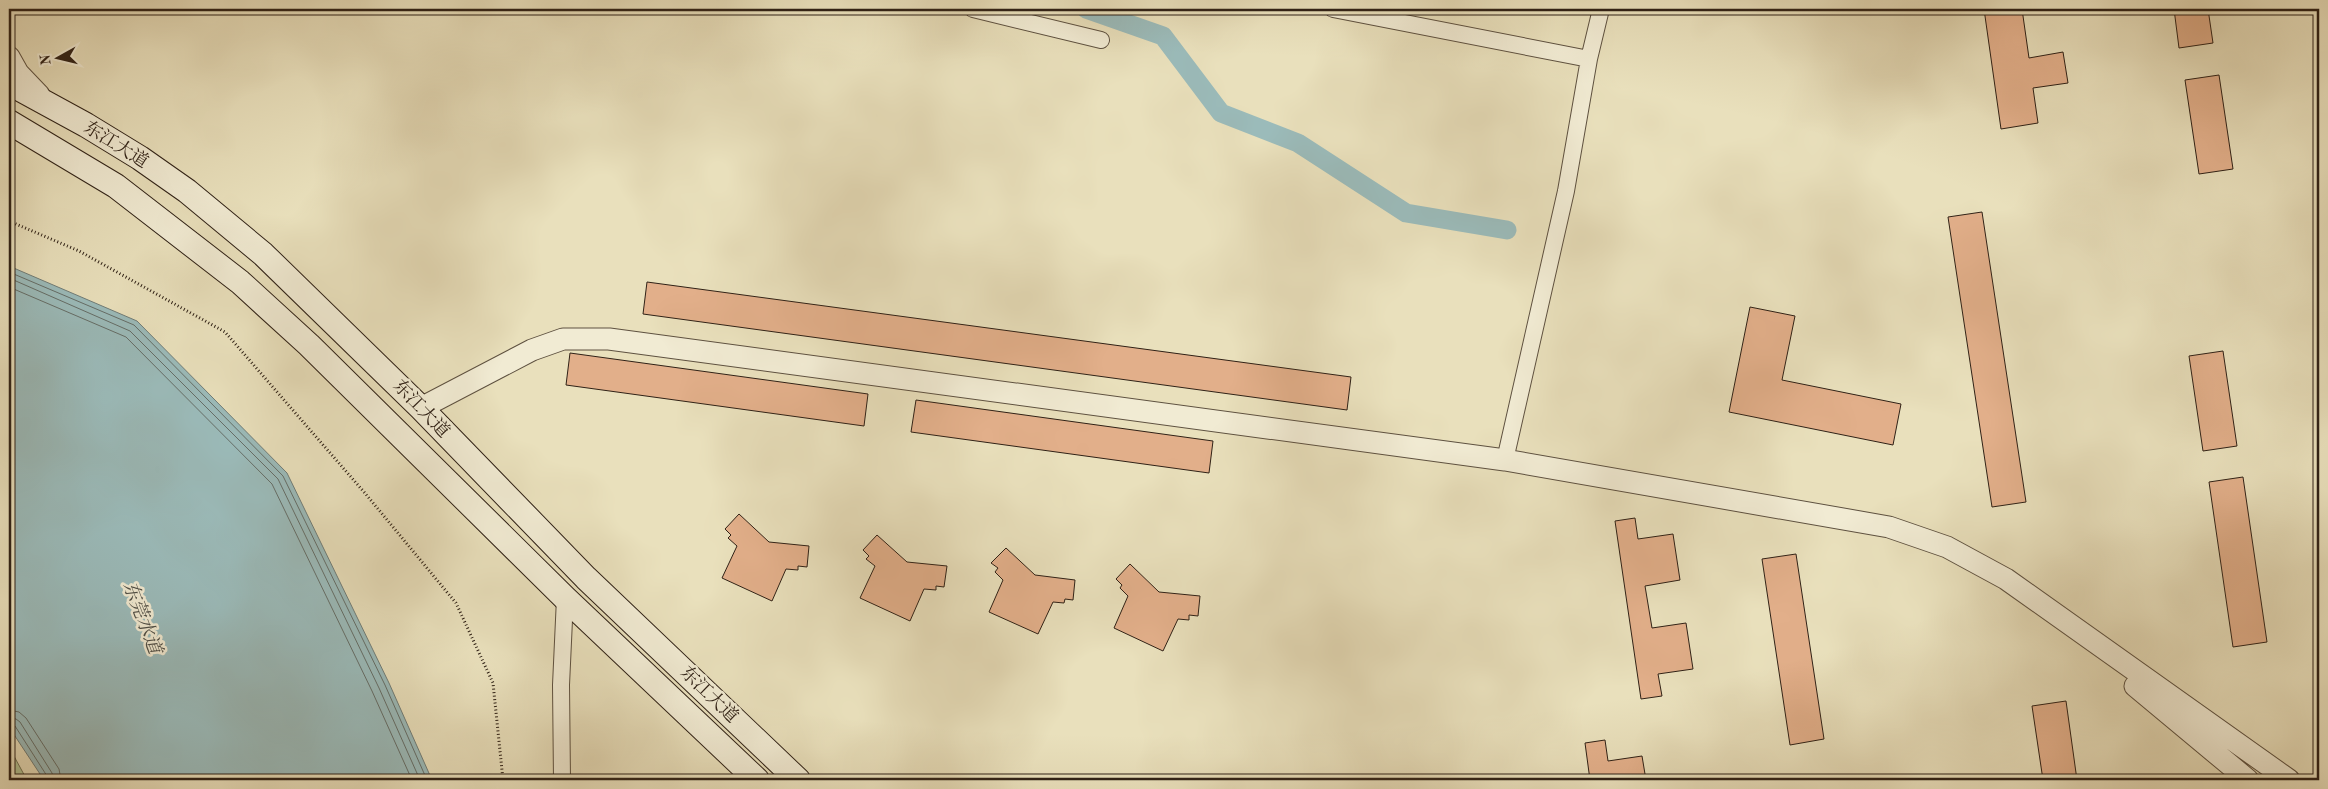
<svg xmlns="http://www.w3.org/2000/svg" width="2328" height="789" font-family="'Old Standard TT','Noto Serif SC',serif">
<rect width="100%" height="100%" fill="#e9e0bc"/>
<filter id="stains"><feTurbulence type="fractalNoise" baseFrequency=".004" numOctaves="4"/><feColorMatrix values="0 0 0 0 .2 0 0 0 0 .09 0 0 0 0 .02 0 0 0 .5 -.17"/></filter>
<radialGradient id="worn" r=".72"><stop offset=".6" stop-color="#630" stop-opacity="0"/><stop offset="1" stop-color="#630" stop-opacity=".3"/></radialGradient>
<path fill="#b2c394" stroke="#707255" d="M9,747L27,780H9Z"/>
<path fill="#9bbbba" stroke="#707d78" d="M9,266L137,321L287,473L389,683L432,780H44L9,727Z"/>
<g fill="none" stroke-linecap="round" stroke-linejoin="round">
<path stroke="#656e68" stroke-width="1" d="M9,272L134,325L283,476L385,685L427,780
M9,278L130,331L278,479L379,688L420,780
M9,287L126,337L272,484L372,691L412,780
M9,710L19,712L26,718L59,769L61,780
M9,717L16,719L20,722L52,773L54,780
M9,724L15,726L47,776V780"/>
<path stroke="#9bbbba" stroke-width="19" d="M1086,9L1163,36L1221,113L1298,143L1406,213L1507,230"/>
</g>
<path fill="#e2af8a" stroke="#2f2116" d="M1984,9H2022L2029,58L2063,52L2068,83L2033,88L2038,123L2001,129Z
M2174,9H2208L2213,43L2179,48Z
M2219,75L2233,169L2199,174L2185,80Z
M1982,212L2026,502L1992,507L1948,217Z
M647,282L1351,377L1347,410L643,314Z
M1750,307L1795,316L1782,380L1901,404L1893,445L1729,412Z
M2223,351L2237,446L2203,451L2189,356Z
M570,353L868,394L864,426L566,385Z
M916,400L1213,441L1209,473L911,432Z
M2243,477L2267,642L2233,647L2209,482Z
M739,514L769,542L809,546L807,567L798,566V570L786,569L772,601L722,578L737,546L728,538L731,535L725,529Z
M1635,518L1638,539L1673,534L1680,580L1645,586L1652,628L1686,623L1693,669L1658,674L1662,696L1641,699L1615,521Z
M877,535L907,562L947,566L944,587L936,586V590L924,589L910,621L860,598L875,566L866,559L869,556L863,550Z
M1006,548L1035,575L1075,580L1073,600L1065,599L1064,603L1053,602L1038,634L989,612L1003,580L995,572L998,568L991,563Z
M1796,554L1824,739L1790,745L1762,559Z
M1130,564L1159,592L1200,596L1198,616L1189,615V620L1178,619L1163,651L1114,628L1128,596L1120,588L1122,585L1116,579Z
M2066,701L2077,780H2043L2032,706Z
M1605,740L1608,761L1642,756L1646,780H1590L1585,743Z"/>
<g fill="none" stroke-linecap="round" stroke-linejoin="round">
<g stroke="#5e5140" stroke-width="18">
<path id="minor" d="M973,9L1101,40
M1333,9L1589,59
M1505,460L1566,191L1589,59L1601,9
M562,780L561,685L565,598"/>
</g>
<g stroke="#5e5140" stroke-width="23">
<path id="tertiary" d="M9,57L18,73L39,95
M421,408L532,350L563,339H609L1505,460L1889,527L1947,547L2006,579L2289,780
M2135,686L2248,780"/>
</g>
<g stroke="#2f2116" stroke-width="26">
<path id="secondary" d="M9,83L86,125L140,158L187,191L263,254L421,408L586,578L798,780
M9,122L116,186L240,282L309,345L565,598L757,780"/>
</g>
<path stroke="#2f2116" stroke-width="3" stroke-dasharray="1 2.5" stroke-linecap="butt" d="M9,221L79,251L225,332L364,492L456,603L493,683L503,780"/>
<use href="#minor" stroke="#f1ebd3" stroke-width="16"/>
<use href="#tertiary" stroke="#f1ebd3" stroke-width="21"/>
<use href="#secondary" stroke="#f1ebd3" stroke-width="24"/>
</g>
<g text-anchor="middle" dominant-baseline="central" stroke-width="5" stroke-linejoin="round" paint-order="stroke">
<g font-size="18" fill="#2f2116" stroke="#f1ebd3">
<text transform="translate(116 145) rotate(32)">东江大道</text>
<text transform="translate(421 409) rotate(46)">东江大道</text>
<text transform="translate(709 695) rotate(44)">东江大道</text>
</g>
<g font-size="19" font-style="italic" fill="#4f4f47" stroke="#f1ebd3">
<text transform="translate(141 618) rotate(69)">东莞水道</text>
</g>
</g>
<rect width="2328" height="789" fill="none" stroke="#e9e0bc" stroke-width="30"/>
<rect x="10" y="10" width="2308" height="769" fill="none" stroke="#2f2116" stroke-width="2.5"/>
<rect x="15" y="15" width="2298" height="759" fill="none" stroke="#2f2116"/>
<g transform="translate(58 58) rotate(262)" stroke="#f1ebd3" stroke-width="4" paint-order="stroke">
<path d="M0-4L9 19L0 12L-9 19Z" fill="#2f2116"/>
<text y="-8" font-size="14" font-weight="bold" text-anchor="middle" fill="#2f2116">N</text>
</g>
<rect width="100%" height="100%" filter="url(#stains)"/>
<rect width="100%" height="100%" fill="url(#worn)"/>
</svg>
